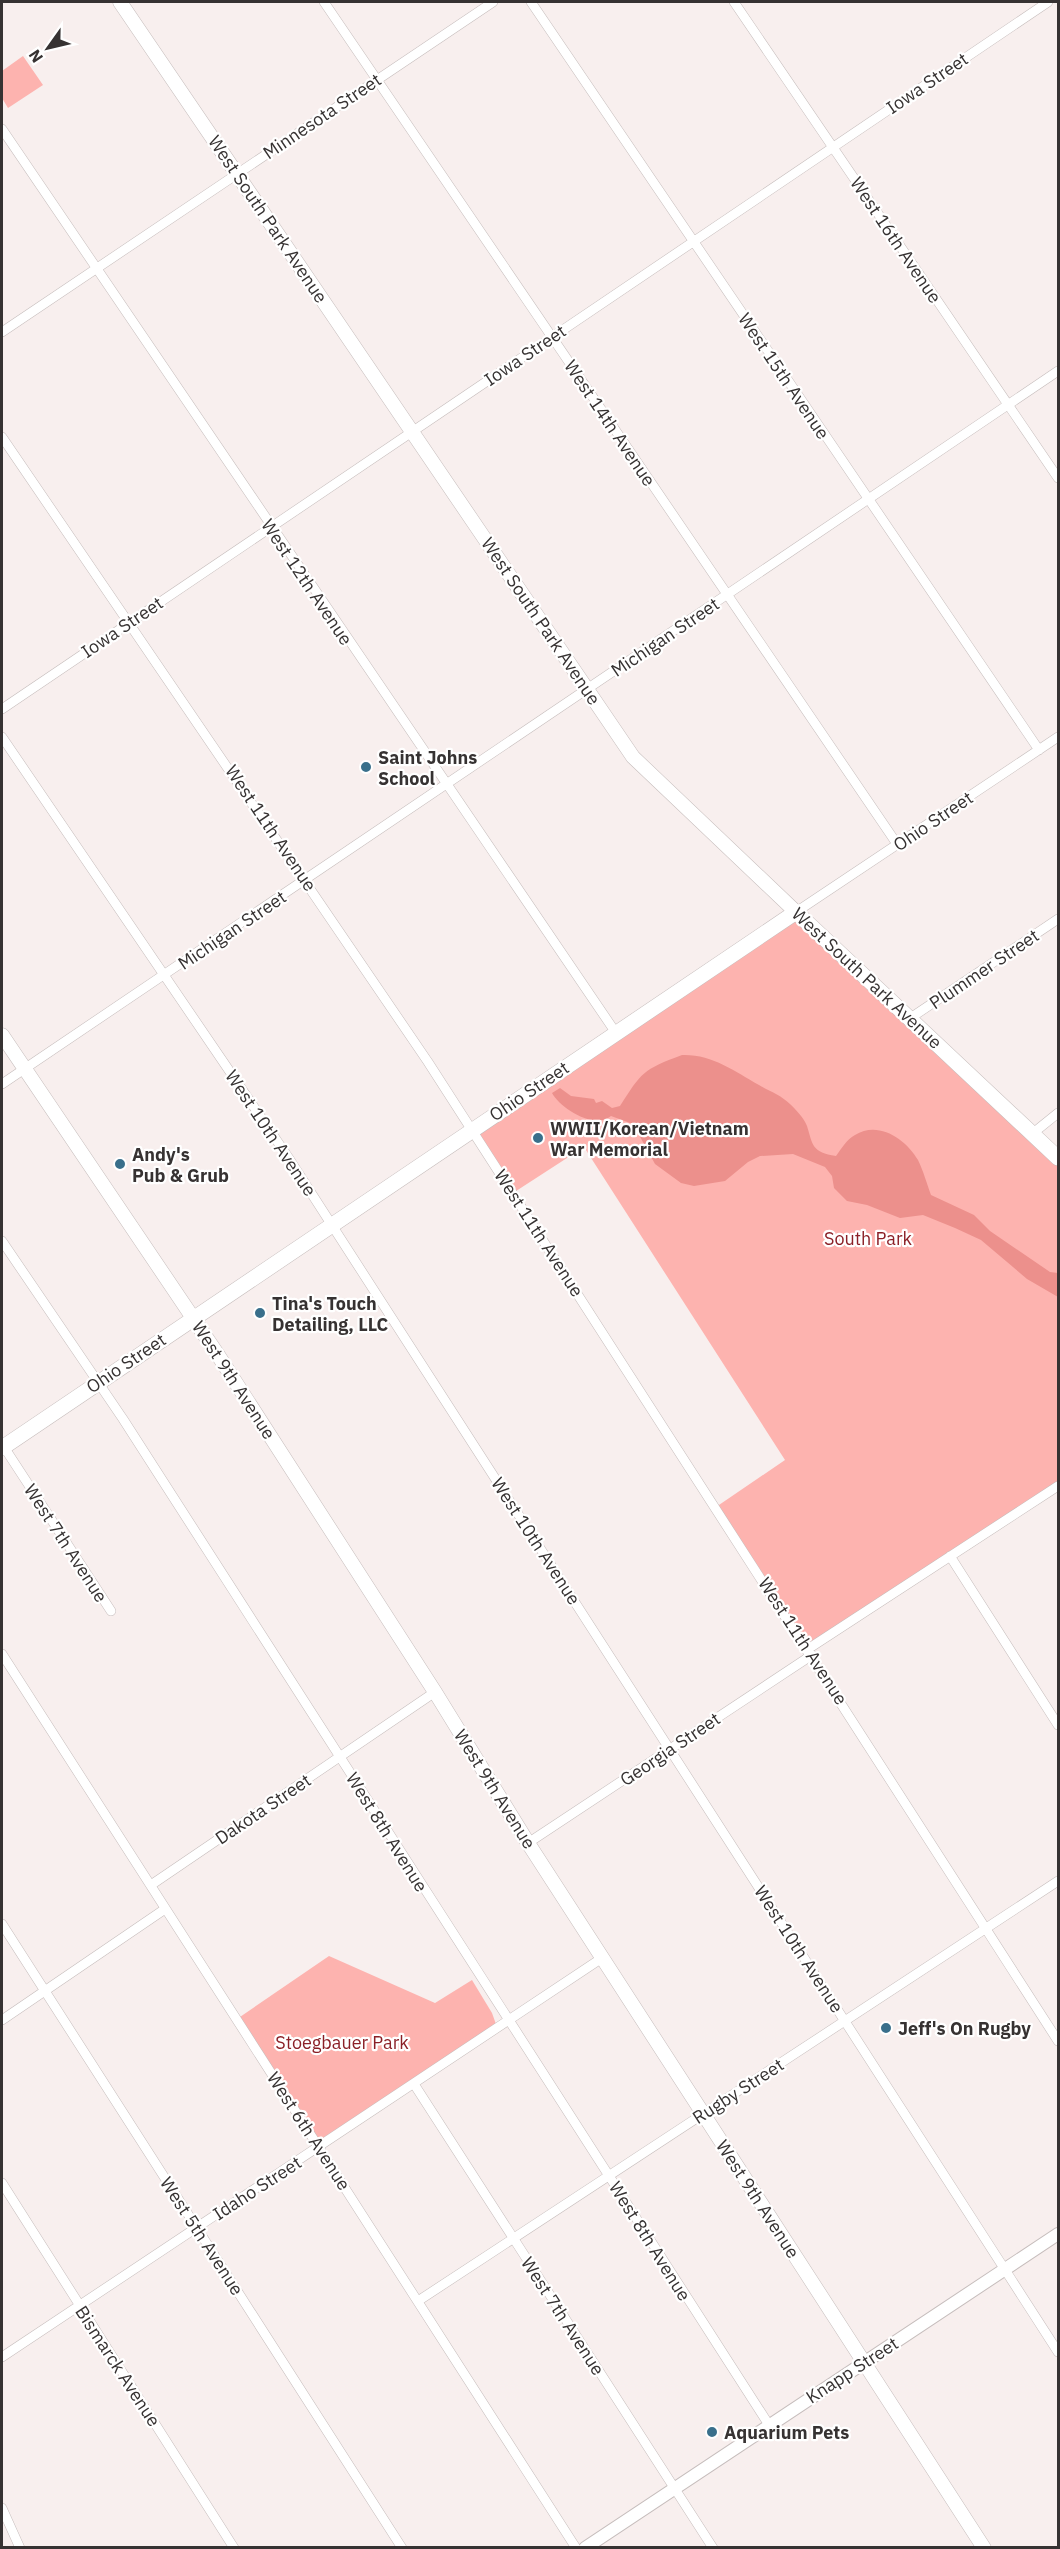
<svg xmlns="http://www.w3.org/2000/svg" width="1060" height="2549" font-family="'IBM Plex Sans',sans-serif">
<rect width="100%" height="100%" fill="#f8efee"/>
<path fill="#fdb3af" d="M23,56L43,85L8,108L2,98V71Z
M796,912L1058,1157V1486L808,1649L716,1507L785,1460L584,1147L513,1193L472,1130Z
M329,1956L435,2003L472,1980L492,2013L497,2027L319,2147L237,2019Z"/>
<path fill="#ec908c" d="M682,1055C712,1054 734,1071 759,1085C769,1091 781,1095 790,1104C796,1110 804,1118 807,1126C813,1146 812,1152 836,1156C842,1148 846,1140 855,1135C878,1120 906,1139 918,1160C923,1170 927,1184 931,1195L974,1215L990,1231L1050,1272L1058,1273V1297L1027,1279L981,1240L955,1228L923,1215L900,1218L867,1205L847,1201L834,1188L832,1176L825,1167L793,1154L760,1156L748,1162L725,1181L694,1186L681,1183L655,1164L633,1124L611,1116C594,1130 560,1108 552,1093L560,1088L571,1096L594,1099L596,1103L602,1101L612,1108L620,1106C642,1072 642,1070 682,1055Z"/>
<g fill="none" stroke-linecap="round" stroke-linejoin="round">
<g stroke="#c6bdbc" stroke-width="10">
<path id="minor" d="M324,2L897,844
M531,2L1039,750
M734,2L1058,478
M2,129L616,1033
M2,332L493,2
M2,437L428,1062L1058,2041
M2,709L1048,2
M2,737L288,1157L1058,2352
M796,912L1058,737
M909,1019L1058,919
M2,1084L1058,371
M1032,1134L1058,1113
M2,1241L123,1419L769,2425
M2,1444L111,1611
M950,1556L1058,1725
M808,1649L1058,1486
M2,1654L576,2548
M528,1843L812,1655
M151,1885L435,1692
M2,1924L402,2548
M2,2020L165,1909
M414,2084L713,2548
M2,2183L234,2548
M418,2301L1058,1881
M2,2357L602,1958
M2,2508L20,2548"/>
</g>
<g stroke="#c6bdbc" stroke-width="14">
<path id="tertiary" d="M585,2548L1058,2234"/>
</g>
<g stroke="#c6bdbc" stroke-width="15">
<path id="secondary" d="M120,2L633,757L796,912
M2,1035L218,1355L435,1692L528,1843L984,2548"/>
</g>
<g stroke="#c6bdbc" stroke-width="16">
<path id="primary" d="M2,1448L796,912L1058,1158"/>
</g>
<use href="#minor" stroke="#fff" stroke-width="9"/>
<use href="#tertiary" stroke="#fff" stroke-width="12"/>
<use href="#secondary" stroke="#fff" stroke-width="14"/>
<use href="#primary" stroke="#fff" stroke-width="15"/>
</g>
<g fill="#396f8b" stroke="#fff" stroke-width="2">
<circle cx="366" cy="767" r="6"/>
<circle cx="538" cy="1138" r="6"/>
<circle cx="120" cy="1164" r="6"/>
<circle cx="260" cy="1313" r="6"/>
<circle cx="886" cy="2028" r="6"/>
<circle cx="712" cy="2432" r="6"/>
</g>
<g text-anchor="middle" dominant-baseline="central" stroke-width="4.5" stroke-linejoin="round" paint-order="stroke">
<g font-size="18" fill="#363232" stroke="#fff">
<text transform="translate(927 83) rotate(-34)">Iowa Street</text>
<text transform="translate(322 116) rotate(-34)">Minnesota Street</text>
<text transform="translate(268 219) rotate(56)">West South Park Avenue</text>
<text transform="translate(896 240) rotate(56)">West 16th Avenue</text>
<text transform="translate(525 355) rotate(-34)">Iowa Street</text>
<text transform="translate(784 376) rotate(56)">West 15th Avenue</text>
<text transform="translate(610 423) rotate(56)">West 14th Avenue</text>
<text transform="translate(307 582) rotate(56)">West 12th Avenue</text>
<text transform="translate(541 621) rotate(56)">West South Park Avenue</text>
<text transform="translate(122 627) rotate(-34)">Iowa Street</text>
<text transform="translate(665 637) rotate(-34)">Michigan Street</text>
<text transform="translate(933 821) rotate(-34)">Ohio Street</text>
<text transform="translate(271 828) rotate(56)">West 11th Avenue</text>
<text transform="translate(232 930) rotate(-34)">Michigan Street</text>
<text transform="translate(984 969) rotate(-34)">Plummer Street</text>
<text transform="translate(867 978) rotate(43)">West South Park Avenue</text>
<text transform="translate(529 1091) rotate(-34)">Ohio Street</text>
<text transform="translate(271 1133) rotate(56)">West 10th Avenue</text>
<text transform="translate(539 1233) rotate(57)">West 11th Avenue</text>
<text transform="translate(126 1363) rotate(-34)">Ohio Street</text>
<text transform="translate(234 1380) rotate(57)">West 9th Avenue</text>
<text transform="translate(536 1541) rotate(57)">West 10th Avenue</text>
<text transform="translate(66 1543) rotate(57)">West 7th Avenue</text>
<text transform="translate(803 1641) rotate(57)">West 11th Avenue</text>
<text transform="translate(670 1749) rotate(-34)">Georgia Street</text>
<text transform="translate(495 1789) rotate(58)">West 9th Avenue</text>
<text transform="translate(263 1809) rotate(-34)">Dakota Street</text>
<text transform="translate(387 1832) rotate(58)">West 8th Avenue</text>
<text transform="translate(799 1949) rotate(57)">West 10th Avenue</text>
<text transform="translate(738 2091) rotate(-33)">Rugby Street</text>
<text transform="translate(309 2131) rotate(57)">West 6th Avenue</text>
<text transform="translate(257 2188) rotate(-33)">Idaho Street</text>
<text transform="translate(758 2199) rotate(57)">West 9th Avenue</text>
<text transform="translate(202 2236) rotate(57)">West 5th Avenue</text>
<text transform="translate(650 2241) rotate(58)">West 8th Avenue</text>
<text transform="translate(563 2316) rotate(57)">West 7th Avenue</text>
<text transform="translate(118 2366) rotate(57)">Bismarck Avenue</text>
<text transform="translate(852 2370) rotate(-33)">Knapp Street</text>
</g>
<g font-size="18" font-weight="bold" fill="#363232" stroke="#fff" text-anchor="start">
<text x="378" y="757">Saint Johns<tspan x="378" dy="21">School</tspan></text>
<text x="550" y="1128">WWII/Korean/Vietnam<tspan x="550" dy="21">War Memorial</tspan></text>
<text x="132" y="1154">Andy's<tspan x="132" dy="21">Pub &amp; Grub</tspan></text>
<text x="272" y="1303">Tina's Touch<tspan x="272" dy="21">Detailing, LLC</tspan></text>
<text x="898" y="2028">Jeff's On Rugby</text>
<text x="724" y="2432">Aquarium Pets</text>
</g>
<g font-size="18" fill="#8b2027" stroke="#fff">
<text x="868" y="1238">South Park</text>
<text x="342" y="2042">Stoegbauer Park</text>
</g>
</g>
<rect width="1060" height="2549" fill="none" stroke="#363232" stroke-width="6"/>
<g transform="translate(48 48) rotate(236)" stroke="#ffffff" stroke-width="4.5" paint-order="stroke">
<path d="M0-4.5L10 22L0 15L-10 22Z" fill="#363232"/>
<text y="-9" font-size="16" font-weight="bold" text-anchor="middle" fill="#363232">N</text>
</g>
</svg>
